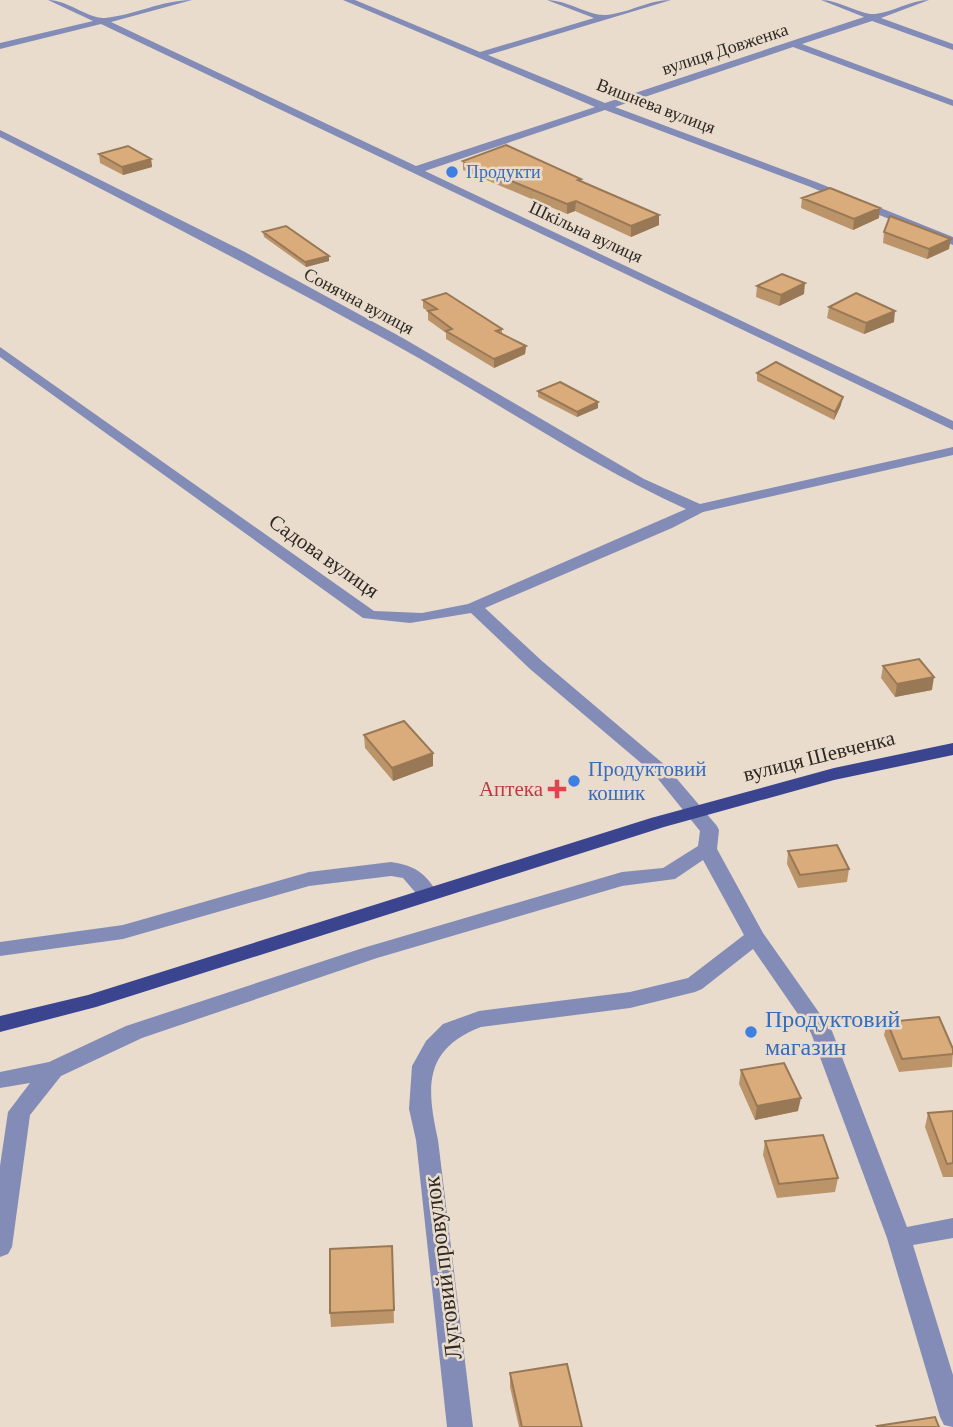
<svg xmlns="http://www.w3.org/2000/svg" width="953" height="1427" font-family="'Crimson Pro',serif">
<rect width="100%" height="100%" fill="#eadccd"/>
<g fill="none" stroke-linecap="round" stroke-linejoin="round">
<path fill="#828cb6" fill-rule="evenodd" d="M48,0C68,0 88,19 105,18C135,15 162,0 192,0L111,22L416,166L595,107L343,0H355L480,52L594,18L547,0C567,0 589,16 606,15C629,13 648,0 671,0L488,55L605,103L864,17L821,0C839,0 860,15 875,14C894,12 910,0 929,0L881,18L953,44V50L872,21L802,44L953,100V106L793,47L615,107L816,182L953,237V245L808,186L605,110L425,171L953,421V430L101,24L0,49V43L93,21Z
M0,130L243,251L401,337L644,479L700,504L953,447V455L703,512L672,528L485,608L542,661L666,766L717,826L719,830L717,849L763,933L832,1031L907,1227L953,1218V1238L913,1245L953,1375V1427L944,1425L940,1417L887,1238L811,1033L753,949L702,989L695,992L630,1008L481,1027C424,1049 426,1086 438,1140L473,1427H447L416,1140L409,1109L412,1066L426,1041L443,1024L479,1011L630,992L688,978L744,935L703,860L675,879L622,886L377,958L142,1038L61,1076L30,1115L12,1247L8,1254L0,1257V1166L8,1112L30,1083L0,1088V1072L49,1062L126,1026L363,948L622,872L663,868L698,846L700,831L654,774L530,669L471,613L410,623L363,618L0,357V347L374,611L422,613L468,604L686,509C583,462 490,397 390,342C261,271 131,204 0,137Z
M391,862C415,866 425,872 438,894L435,899H421L403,878L391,876L309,886L123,939L0,956V942L123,925L309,872Z"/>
<path fill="#3a448f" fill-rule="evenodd" d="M953,743V755L834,780L664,827L96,1007L0,1032V1016L88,995L651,818L834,768Z"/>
</g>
<path fill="#bc946a" d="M99,154L151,159L152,167L123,175L100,163Z
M463,161L581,179V181L659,225L631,237L575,211L567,214L463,170Z
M802,198L879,218L853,230L801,208Z
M263,232L329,261L306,267L264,237Z
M884,232L949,249L927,259L883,243Z
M757,286L804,294L779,306L756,297Z
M423,300L502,329V334L526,346L525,354L494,368L446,339V333L428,320V311L423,308Z
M829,307L894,322L864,334L827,318Z
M757,373L841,405L834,420L757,381Z
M538,391L598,408L577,417L538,397Z
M883,666L932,690L895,697L881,678Z
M364,735L433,766L393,781L365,748Z
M788,851L849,869L847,882L798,888L787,864Z
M887,1022L953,1049L952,1067L899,1072L884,1035Z
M741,1070L798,1111L755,1120L739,1084Z
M953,1111V1177H943L925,1127L928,1113Z
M765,1141L838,1178L835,1192L777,1198L763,1155Z
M392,1246L394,1323L331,1327L330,1313Z
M510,1373L582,1427H519L510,1387Z"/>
<path fill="#997856" d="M151,159L152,167L123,175L122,167Z
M576,201L575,211L567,214V204Z
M880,208L879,218L853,230L854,219Z
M659,215V225L631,237V226Z
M951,239L949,249L927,259L929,249Z
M329,256V261L306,267L305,262Z
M805,283L804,294L779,306L781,295Z
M895,311L894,322L864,334L866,323Z
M526,346L525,354L494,368V359Z
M843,397L841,405L834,420L835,412Z
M598,402V408L577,417V412Z
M934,677L932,690L895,697L897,684Z
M433,753V766L393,781L392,768Z
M801,1098L798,1111L755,1120L757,1106Z"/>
<path fill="#dbac7b" stroke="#997856" stroke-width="2" d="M506,145L581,179L578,180L659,215L631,226L576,201L567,204L463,161Z
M128,146L151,159L122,167L99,154Z
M830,188L880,208L854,219L802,198Z
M890,216L951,239L929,249L884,232Z
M286,226L329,256L305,262L263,232Z
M782,274L805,283L781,295L757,286Z
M446,293L502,329L496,331L526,346L494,359L446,331L452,329L428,311L437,309L423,300Z
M856,293L895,311L866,323L829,307Z
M776,362L843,397L835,412L757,373Z
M560,382L598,402L577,412L538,391Z
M919,659L934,677L897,684L883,666Z
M404,721L433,753L392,768L364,735Z
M837,845L849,869L800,875L788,851Z
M939,1017L953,1049V1054L902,1059L887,1022Z
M784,1063L801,1098L757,1106L741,1070Z
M953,1111V1163L947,1164L928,1113Z
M823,1135L838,1178L779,1184L765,1141Z
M392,1246L394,1310L330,1313V1249Z
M567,1364L582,1427H522L510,1373Z
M935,1417L939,1427H878L877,1426Z"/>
<g fill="#3f7fe0" stroke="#eadccd" stroke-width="2.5">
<circle cx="452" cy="172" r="7"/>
<circle cx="574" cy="781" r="7"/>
<circle cx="751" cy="1032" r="7"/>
</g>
<path fill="#e0444e" stroke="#eadccd" stroke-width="2.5" d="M553.5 778.5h7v7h7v7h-7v7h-7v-7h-7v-7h7z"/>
<g text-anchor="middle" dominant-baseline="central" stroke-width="5" stroke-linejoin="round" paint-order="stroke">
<g font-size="18" fill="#2e2923" stroke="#eadccd">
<text transform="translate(725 49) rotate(-18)">вулиця Довженка</text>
<text transform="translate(656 106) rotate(21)">Вишнева вулиця</text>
<text transform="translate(586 232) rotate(25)">Шкільна вулиця</text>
<text transform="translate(359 301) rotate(28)">Сонячна вулиця</text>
</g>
<g font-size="18" fill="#366cbe" stroke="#eadccd" text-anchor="start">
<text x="466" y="172">Продукти</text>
</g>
<g font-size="21" fill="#2e2923" stroke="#eadccd">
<text transform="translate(324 556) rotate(35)">Садова вулиця</text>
<text transform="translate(819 756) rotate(-14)">вулиця Шевченка</text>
</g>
<g font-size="21" fill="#366cbe" stroke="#eadccd" text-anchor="start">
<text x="588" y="769">Продуктовий<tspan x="588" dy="24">кошик</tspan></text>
</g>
<g font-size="21" fill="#be3a42" stroke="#eadccd" text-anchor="end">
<text x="543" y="789">Аптека</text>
</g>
<g font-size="24" fill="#366cbe" stroke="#eadccd" text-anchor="start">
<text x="765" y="1018">Продуктовий<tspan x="765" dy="28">магазин</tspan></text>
</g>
<g font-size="24" fill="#2e2923" stroke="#eadccd">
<text transform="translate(442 1268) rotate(-97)">Луговий провулок</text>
</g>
</g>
</svg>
